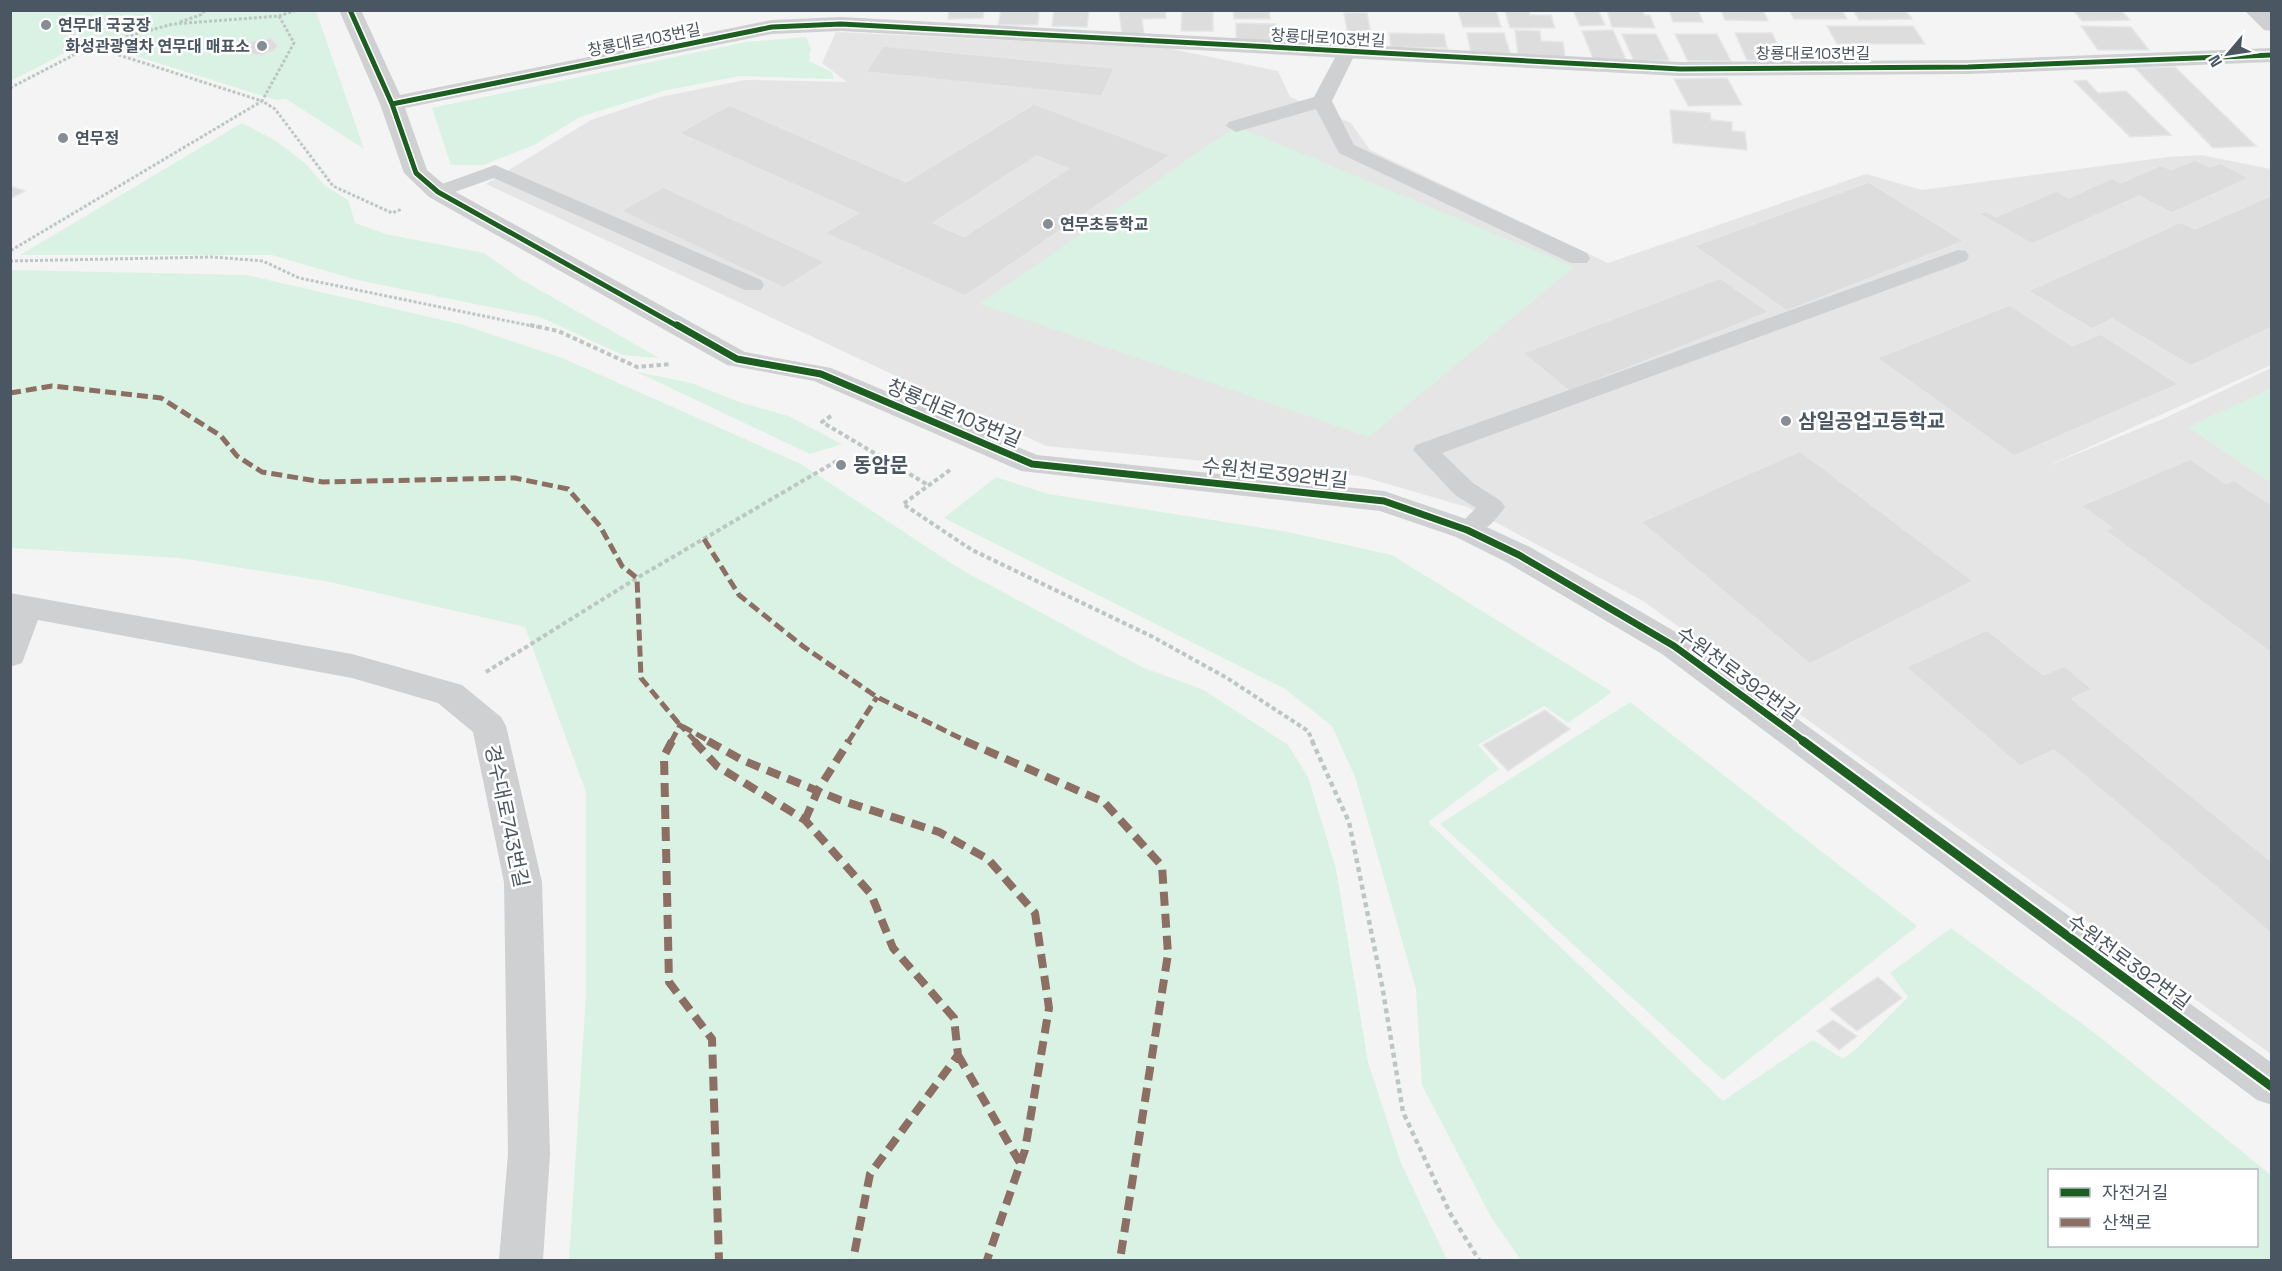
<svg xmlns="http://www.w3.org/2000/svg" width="2282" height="1271" font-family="'Space Grotesk','Noto Sans KR',sans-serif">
<rect width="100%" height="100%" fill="#f4f4f4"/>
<path fill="#e6e5e6" d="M836,32L1167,48L1278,71L1290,97L1351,123L1370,150L1608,263L1866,174L1922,190L2168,157L2201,155L2271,169V365L2045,467L2165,418L2271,368V1054L1643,601L1467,507L1360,476L1046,446L486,184L591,120L660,97L745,80L847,82L822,63Z"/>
<path fill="#d9f2e3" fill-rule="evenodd" d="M10,11H316L364,149L286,99L276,100L88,41L11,81Z
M806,37L811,48L809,61L832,72L834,79L740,76L667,90L580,117L534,145L483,165H451L432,108L746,42Z
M242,123L276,141L305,163L324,185L348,200L355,223L385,234L484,253L522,280L659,358L623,355L540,317L357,280L272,255H20Z
M1236,126L1574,267L1369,437L980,304Z
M11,270L246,275L460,324L562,358L801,464L960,569L1144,668L1204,690L1288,745L1308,777L1336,869L1368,1062L1401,1163L1447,1260H569L586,995V792L525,627L330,582L180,558L11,548Z
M637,372L691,383L739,402L788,416L842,444L810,454Z
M2271,388V483L2188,427Z
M996,477L1048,494L1288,532L1392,555L1612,692L1568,723L1544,706L1478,745L1499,769L1428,822L1723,1101L1813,1040L1843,1059L1855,1050L1908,997L1890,973L1951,928L2096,1034L2271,1175V1260H1521L1491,1217L1422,1085L1416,989L1355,777L1332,726L1285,689L944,518ZM2050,1170H2256V1246H2050Z
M1630,702L1917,926L1723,1080L1440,824Z"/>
<path fill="#ddddde" stroke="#e5e6e7" stroke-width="1.5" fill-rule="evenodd" d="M949,10H984L983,18L948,19Z
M1001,10H1039L1038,25H998Z
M1054,10H1089L1087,27L1052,26Z
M1119,10H1165L1166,18L1142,19L1144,34H1122Z
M1182,10H1213V31H1181Z
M1233,10H1269L1270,19H1234Z
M1505,10H1529L1530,15H1551L1555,28H1510Z
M1573,10H1598L1605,25L1580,26Z
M1607,10H1643L1644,15H1650L1655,28L1612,27Z
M1669,10H1698L1703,22H1673Z
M1721,10H1763L1768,21L1725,20Z
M1789,10H1842L1847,19H1794Z
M1853,10H1905L1912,19L1859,20Z
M2073,10H2121L2130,20L2082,21Z
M1458,11H1496L1501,27H1463Z
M1344,13H1367L1371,35H1383L1385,46H1350Z
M1236,23L1276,24L1277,41L1236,40Z
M1827,26H1913L1925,44H1837Z
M2081,26L2131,27L2149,50H2098Z
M1288,29L1319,30L1320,42L1288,41Z
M1515,30L1540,31L1541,41L1563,42L1565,57L1518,55Z
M1613,30L1627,62L1595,63L1582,31Z
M1389,33L1444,34L1447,48L1391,47Z
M1467,33H1504L1510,53H1471Z
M1735,33H1772L1785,61L1747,60Z
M1622,34H1656L1669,60L1634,61Z
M1675,34H1717L1731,61H1688Z
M261,39H272L278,46L273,51L261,55L241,53V47L244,44Z
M883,46L1114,68L1102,96L866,72Z
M2175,67L2256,146L2213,148L2135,68Z
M1727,78L1742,105L1688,106L1674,79Z
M2086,80L2098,93L2126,91L2171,135L2130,137L2074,81Z
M1034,104L1170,155L965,296L825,233L858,213L679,133L729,105L906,182ZM1037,156L1068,169L964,237L933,223Z
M1670,110L1710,113L1711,120L1732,122V131L1745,132L1747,150L1673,143Z
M2195,160L2210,167L2220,163L2249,178L2172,213L2139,196L2032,244L1979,214L1986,211L1996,217L2056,191L2069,198L2112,178L2121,183L2161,165L2171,170Z
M1869,182L1964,241L1787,311L1694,246Z
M10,186L25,191L10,199Z
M663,187L825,262L784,288L621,211Z
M2272,195V327L2191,366L2112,319L2092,329L2028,291L2181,222L2195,229Z
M1720,278L1769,312L1569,391L1523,353Z
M2010,305L2072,346L2101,334L2179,384L2014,456L1877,358Z
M1800,451L1973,581L1810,664L1641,522Z
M2190,459L2226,484L2234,480L2272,505V653L2106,531L2112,528L2081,506Z
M1987,630L2043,675L2064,666L2092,689L2072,699L2272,862V934L2054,750L2020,766L1906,667Z
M1545,710L1570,729L1508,771L1483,745Z
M1878,977L1902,998L1857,1031L1830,1009Z
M1833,1020L1857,1036L1839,1050L1817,1031Z"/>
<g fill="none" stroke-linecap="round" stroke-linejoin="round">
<path stroke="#bcc7c4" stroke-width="3" stroke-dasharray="3 2" stroke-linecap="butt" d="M279,16L294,43L262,101L275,109L333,186L392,213L402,209
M180,22L203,14L204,10
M92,46L173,24L279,16L297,10
M10,88L91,46L262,101L10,251
M10,261L213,257L263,261L299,278L537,327"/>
<path stroke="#bcc7c4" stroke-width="4" stroke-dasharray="4.5 3" stroke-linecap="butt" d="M530,325L558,331L637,367L671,364
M831,416L822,422L928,485
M950,470L903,504L972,550L1153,637L1227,678L1308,731L1313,742
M486,672L637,578L840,459"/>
<path stroke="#bcc7c4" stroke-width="4.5" stroke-dasharray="5 4" stroke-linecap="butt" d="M1312,741L1349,822L1382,985L1403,1112L1450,1213L1479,1260"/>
<path fill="#ced0d2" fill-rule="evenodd" d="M1347,46L1356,52L1332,101L1354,145L1587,253L1590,258L1587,263H1571L1339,153L1316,109L1236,132L1226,126L1229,122L1314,97L1338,52Z
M495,165L761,280L764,285L761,290H745L494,178L438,198L431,196L428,192L431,188Z
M1958,250L1966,251L1969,256L1966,261L1442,453L1473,483L1501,501L1505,507C1495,522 1477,541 1458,536L1454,530L1476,508L1455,495L1413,450L1416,445Z"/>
<path fill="#ced0d2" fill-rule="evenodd" d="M339,10H361L400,95L772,20L841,17L1680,62L1968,60L2272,48V62L1968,74L1680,76L841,31L772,34L405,108L427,170L447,187L745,352L831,368L1037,455L1384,491L1478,523L1530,547L1686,638L2272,1063V1105L2257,1100L1662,654L1508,563L1456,537L1380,511L1021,471L814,381L727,365L429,197L404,173L380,104Z
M2244,10H2268L2272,14V31L2264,30Z
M10,593L352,654L462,685L501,717L506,726L542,882L550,1154L543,1260H499L508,1154L504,882L473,732L438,703L352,678L38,620L22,663L10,667Z"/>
<path stroke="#8d6e63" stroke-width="5" stroke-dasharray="11 5" stroke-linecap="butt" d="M10,393L52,386L161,398L221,436L237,456L262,472L323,482L515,478L568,489L600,526L622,566L637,578L641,678L680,725L711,742
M704,539L739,595L804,647L877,697L968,742
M671,742L680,725L696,742
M848,742L877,697"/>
<path stroke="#8d6e63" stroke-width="8" stroke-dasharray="14 8" stroke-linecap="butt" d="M672,741L664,756L669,982L712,1039L719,1260
M694,741L717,766L805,820L871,894L893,948L954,1018L958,1055L870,1174L853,1260
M708,741L742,760L840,800L939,832L988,859L1035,913L1049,1008L1025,1150L987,1260
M965,741L1104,802L1162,866L1168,954L1120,1260
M805,820L818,790L849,741
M958,1055L1020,1163"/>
<g stroke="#fff" stroke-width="8">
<path id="cycleway-far2" d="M350,10L392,104L416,173L438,192L679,327
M392,104L772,27L841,24L1680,69L1968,67L2272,55"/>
</g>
<g stroke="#fff" stroke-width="10">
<path id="cycleway-far1" d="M677,325L737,359L821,374L1032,464L1384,501L1467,530L1519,555L1674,646L1805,742"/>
</g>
<g stroke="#fff" stroke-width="13">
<path id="cycleway" d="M1803,741L2272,1087"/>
</g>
<use href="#cycleway-far2" stroke="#1b5e20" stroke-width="5"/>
<use href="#cycleway-far1" stroke="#1b5e20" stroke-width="7"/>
<use href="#cycleway" stroke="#1b5e20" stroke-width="9"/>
</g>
<g fill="#868d94" stroke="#fff" stroke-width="2">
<circle cx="46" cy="25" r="6"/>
<circle cx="262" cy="46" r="6"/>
<circle cx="63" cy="138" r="6"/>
<circle cx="1048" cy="224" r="6"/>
<circle cx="1786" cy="421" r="6"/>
<circle cx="841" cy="465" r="6"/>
</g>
<g text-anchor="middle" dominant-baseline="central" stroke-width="5" stroke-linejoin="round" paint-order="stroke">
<g font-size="16" font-weight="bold" fill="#4a5661" stroke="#fff" text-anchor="start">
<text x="58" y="25">연무대 국궁장</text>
<text x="250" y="46" text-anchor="end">화성관광열차 연무대 매표소</text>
<text x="75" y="138">연무정</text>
<text x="1060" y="224">연무초등학교</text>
</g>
<g font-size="16" fill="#4a5661" stroke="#fff">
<text transform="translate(1328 38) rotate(3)">창룡대로103번길</text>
<text transform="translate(644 40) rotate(-11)">창룡대로103번길</text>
<text x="1813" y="53">창룡대로103번길</text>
</g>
<g font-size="20" fill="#4a5661" stroke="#fff">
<text transform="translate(954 413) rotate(23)">창룡대로103번길</text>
<text transform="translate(1275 473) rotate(6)">수원천로392번길</text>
<text transform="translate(1738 674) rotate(36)">수원천로392번길</text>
<text transform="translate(507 816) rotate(78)">경수대로743번길</text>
<text transform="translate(2129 962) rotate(36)">수원천로392번길</text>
</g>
<g font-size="20" font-weight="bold" fill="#4a5661" stroke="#fff" text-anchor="start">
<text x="1798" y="421">삼일공업고등학교</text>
<text x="853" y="465">동암문</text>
</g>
</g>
<rect width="2282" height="1271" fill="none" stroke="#4a5661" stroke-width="24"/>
<rect x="2048" y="1169" width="210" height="78" fill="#ffffff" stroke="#b7bbc0" stroke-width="1.5"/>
<rect x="2060" y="1188" width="30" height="9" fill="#1b5e20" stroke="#b7bbc0" stroke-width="1.5"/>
<text x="2102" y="1199" font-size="18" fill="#4a5661">자전거길</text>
<rect x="2060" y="1218" width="30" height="9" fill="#8d6e63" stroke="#b7bbc0" stroke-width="1.5"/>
<text x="2102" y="1229" font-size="18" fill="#4a5661">산책로</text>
<g transform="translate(2228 54) rotate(241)" stroke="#ffffff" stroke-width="4.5" paint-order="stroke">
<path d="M0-4.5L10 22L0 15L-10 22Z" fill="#4a5661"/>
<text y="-9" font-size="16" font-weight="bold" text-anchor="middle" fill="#4a5661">N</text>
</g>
</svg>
